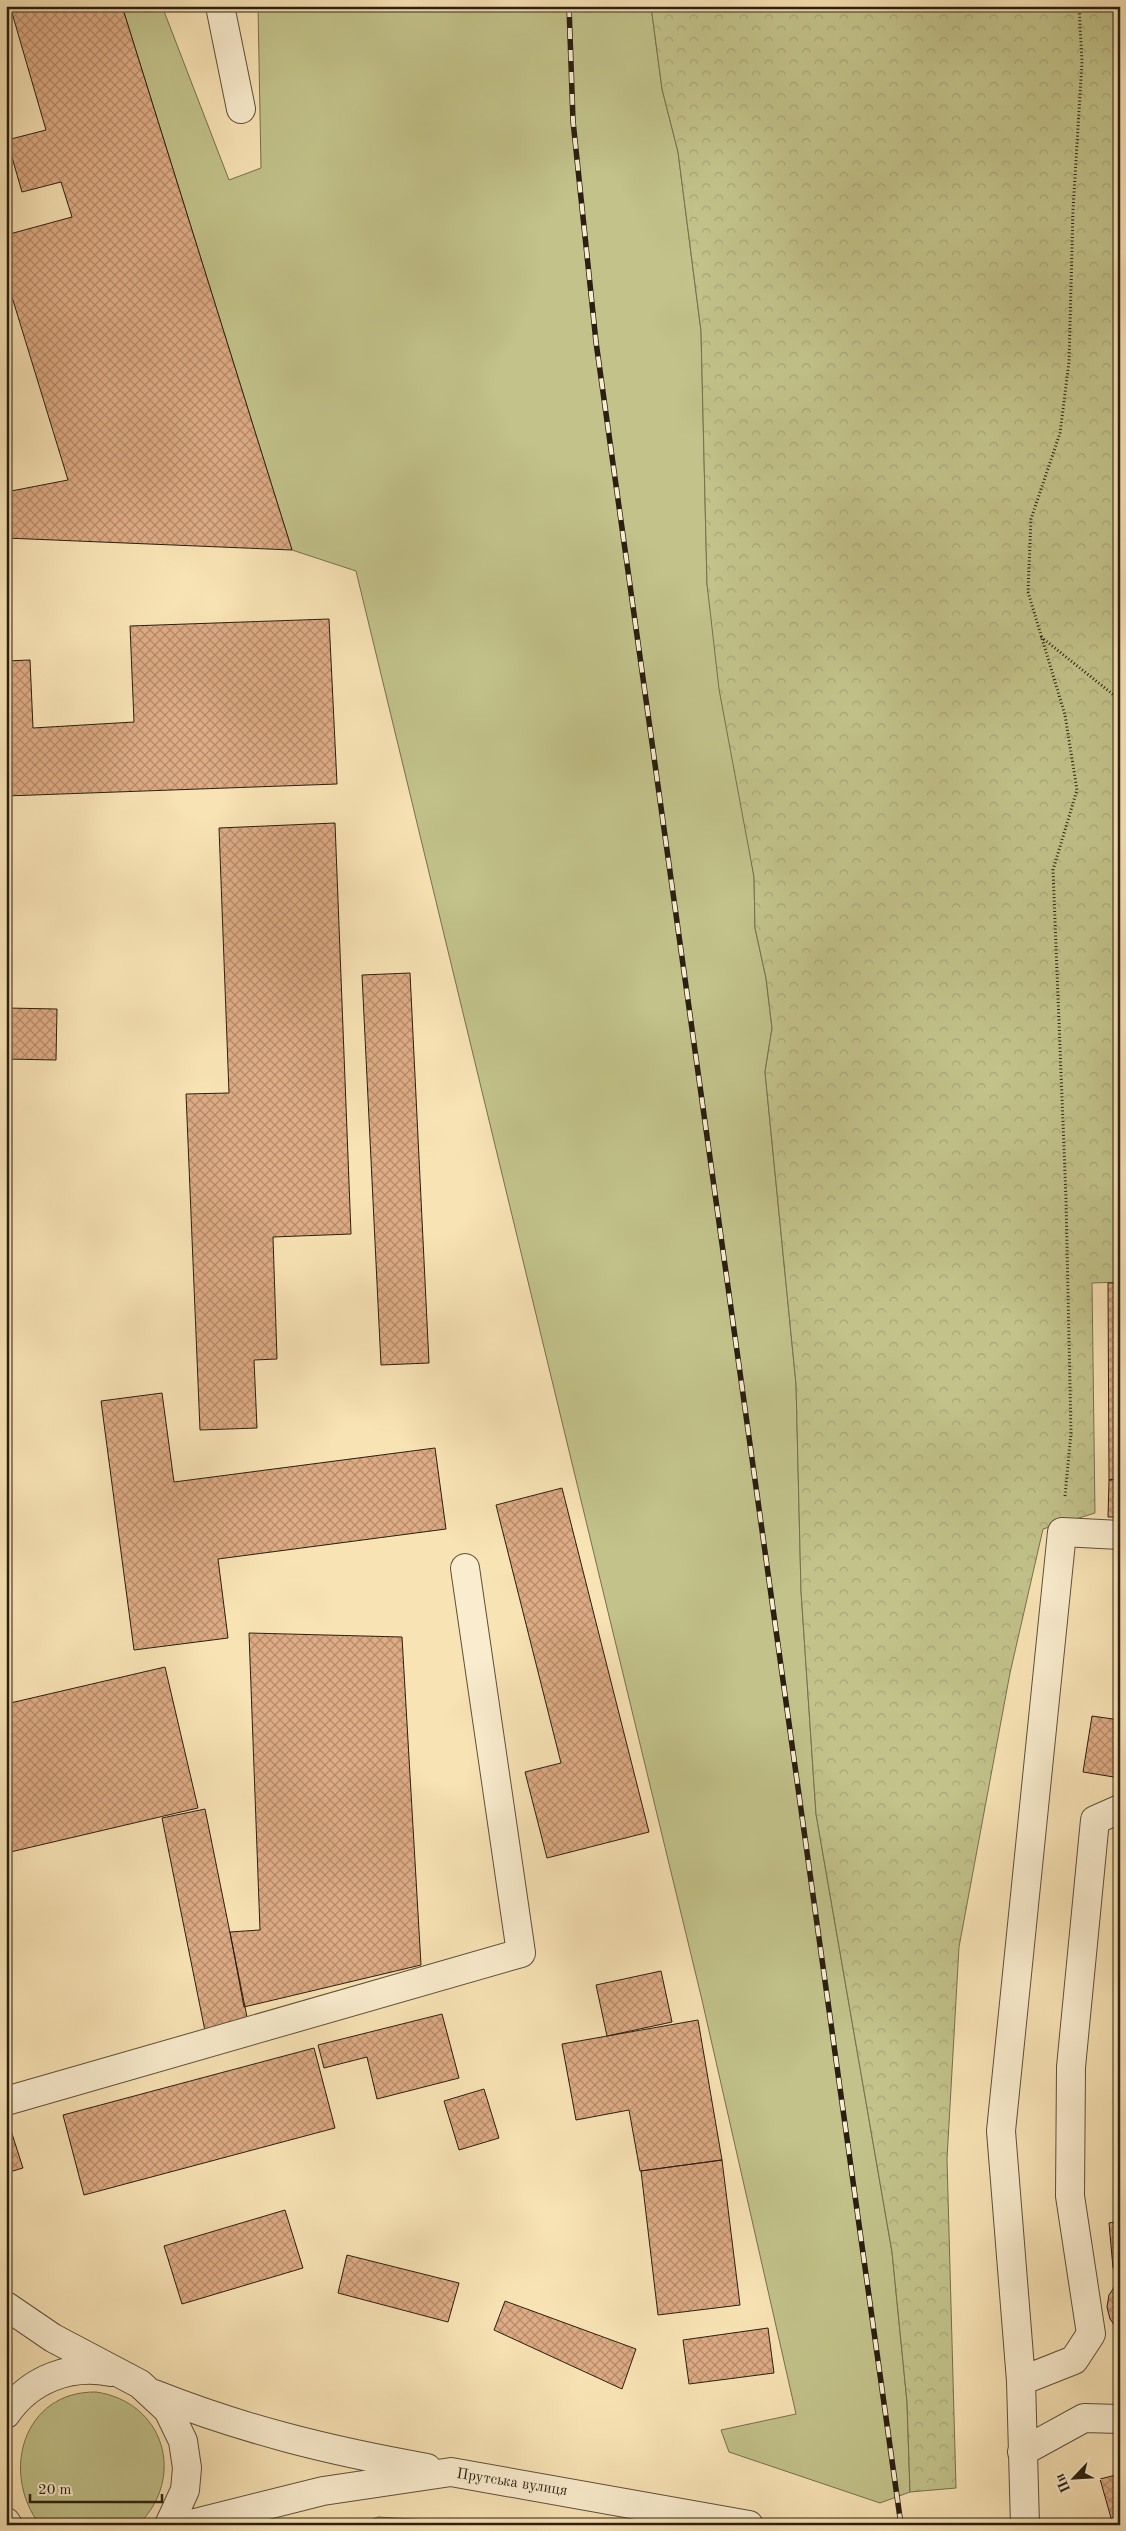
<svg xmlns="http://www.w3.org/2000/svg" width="1126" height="2531" font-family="'Old Standard TT',serif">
<defs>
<pattern id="forest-crowns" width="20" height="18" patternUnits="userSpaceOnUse" patternTransform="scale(1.25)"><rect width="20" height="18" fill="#c2c28a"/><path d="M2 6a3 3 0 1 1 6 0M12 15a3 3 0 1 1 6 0" fill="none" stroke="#a7a676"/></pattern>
<pattern id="building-cross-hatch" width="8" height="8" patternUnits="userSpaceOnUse" patternTransform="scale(1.25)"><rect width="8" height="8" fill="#deab84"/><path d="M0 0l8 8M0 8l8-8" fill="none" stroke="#b48b6b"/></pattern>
</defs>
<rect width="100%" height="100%" fill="#f8e3b5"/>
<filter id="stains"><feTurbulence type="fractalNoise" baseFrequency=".004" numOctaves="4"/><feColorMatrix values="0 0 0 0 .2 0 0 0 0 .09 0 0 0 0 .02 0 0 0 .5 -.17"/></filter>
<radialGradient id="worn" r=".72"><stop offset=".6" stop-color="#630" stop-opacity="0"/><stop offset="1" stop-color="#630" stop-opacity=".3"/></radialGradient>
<path fill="#c2c28a" stroke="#76704e" d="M122,6H162L229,180L261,168L258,6H651L662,89L678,152L701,331L707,584L754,877L755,928L766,978L772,1028L765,1072L796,1384L801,1591L816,1814L892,2252L907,2402L910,2492L880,2503L729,2452L721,2430L796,2414L702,2000L356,571L292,550Z
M96,2392C164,2402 187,2477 138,2525H40C0,2473 23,2391 96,2392Z"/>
<path fill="url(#forest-crowns)" stroke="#76704e" d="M651,6H1120V1282L1092,1283L1095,1513L1043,1529L1010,1673L959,1947L947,2159L956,2488L910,2492L907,2402L892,2252L816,1814L801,1591L796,1384L765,1072L772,1028L766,978L755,928L754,877L719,689L707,584L701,331L678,152L662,89Z
M378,2517L515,2525H357Z"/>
<path fill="url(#building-cross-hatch)" stroke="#2a1f12" d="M10,6H122L292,550L6,538V492L68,480L12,297L6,299V235L72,217L61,182L22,192L7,140L46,130Z
M329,619L337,784L6,796V661L30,660L33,728L134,722L130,626Z
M335,823L351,1234L273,1237L277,1359L254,1360L257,1428L200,1430L186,1094L229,1093L219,828Z
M410,973L429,1363L381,1365L362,975Z
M6,1008L57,1009L56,1060L6,1059Z
M1108,1283H1120V1479L1109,1480Z
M162,1393L174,1482L435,1448L446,1529L218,1559L228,1638L134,1650L101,1401Z
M1120,1479V1517H1108L1109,1480Z
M562,1488L649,1832L547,1858L525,1772L561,1763L496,1505Z
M249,1633L402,1637L421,1965L244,2007L230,1932L260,1930Z
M165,1667L198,1808L6,1853V1704Z
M1092,1716L1120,1720V1778L1083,1772Z
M205,1809L248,2022L205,2031L162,1818Z
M661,1971L672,2022L607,2036L596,1985Z
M442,2014L459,2078L377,2099L367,2057L324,2068L318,2045Z
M698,2020L722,2160L640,2171L629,2110L576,2120L562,2044Z
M314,2048L335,2128L84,2195L63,2115Z
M484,2089L499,2138L459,2150L444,2101Z
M6,2115L23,2168L6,2173Z
M722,2160L740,2305L658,2315L641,2171Z
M285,2210L303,2268L182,2304L164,2246Z
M1120,2221V2267L1113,2268L1109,2223Z
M347,2255L459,2283L448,2322L338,2293Z
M1119,2280L1120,2279V2333L1110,2319L1107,2307L1109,2295Z
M505,2301L636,2349L622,2389L494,2330Z
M768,2328L774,2373L689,2384L683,2340Z
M1120,2474V2525H1113L1100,2479Z"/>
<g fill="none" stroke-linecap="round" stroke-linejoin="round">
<g stroke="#5e503b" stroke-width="30">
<path id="minor" d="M220,6L241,109
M6,2101L521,1953L465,1568
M6,2306L53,2338L140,2384L168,2410L183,2441L187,2468L185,2490L169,2525
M1021,2381L1074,2360L1091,2334L1070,2196L1071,2067L1095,1820L1120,1809
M154,2394C245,2430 331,2451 427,2468
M6,2414C30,2379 70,2364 111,2372
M1022,2452L1084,2418L1120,2419
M6,2522L8,2525
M187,2525L323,2491L451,2472L749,2525
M1025,2525L1021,2381L1001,2131L1062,1532L1120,1535"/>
</g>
<path stroke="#2a1f12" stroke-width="3" stroke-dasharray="1 2.5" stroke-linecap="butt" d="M1041,637L1120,700
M1065,1496L1071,1433L1066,1199L1053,870L1077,790L1065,715L1028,592L1031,519L1060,433L1069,362L1073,210L1082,62L1079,6"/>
<use href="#minor" stroke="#faedcf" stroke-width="28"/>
<g stroke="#2a1f12" stroke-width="5.5">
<path id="rail" d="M569,6L573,121L596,342L901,2525"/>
</g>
<use href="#rail" stroke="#faedcf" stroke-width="4" stroke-dasharray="11" stroke-linecap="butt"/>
</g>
<g text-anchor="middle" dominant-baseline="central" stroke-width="4" stroke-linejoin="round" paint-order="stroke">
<g font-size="15" fill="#2a1f12" stroke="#faedcf">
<text transform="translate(512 2483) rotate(9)">Прутська вулиця</text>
</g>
</g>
<rect width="1126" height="2531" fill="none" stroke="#f8e3b5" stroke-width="25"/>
<rect x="8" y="8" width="1111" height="2516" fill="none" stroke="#2a1f12" stroke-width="2.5"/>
<rect x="12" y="12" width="1101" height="2506" fill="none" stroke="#2a1f12"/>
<g transform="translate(1074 2478) rotate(245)" stroke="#faedcf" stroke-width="4" paint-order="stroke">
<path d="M0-4L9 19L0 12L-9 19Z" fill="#2a1f12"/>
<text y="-8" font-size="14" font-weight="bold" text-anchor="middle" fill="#2a1f12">Пн</text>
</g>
<path d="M30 2494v8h132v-8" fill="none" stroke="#2a1f12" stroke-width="2.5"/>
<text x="38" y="2494" font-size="15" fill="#2a1f12" stroke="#faedcf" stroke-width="4" paint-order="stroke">20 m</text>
<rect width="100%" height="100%" filter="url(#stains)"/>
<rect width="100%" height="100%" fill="url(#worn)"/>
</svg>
